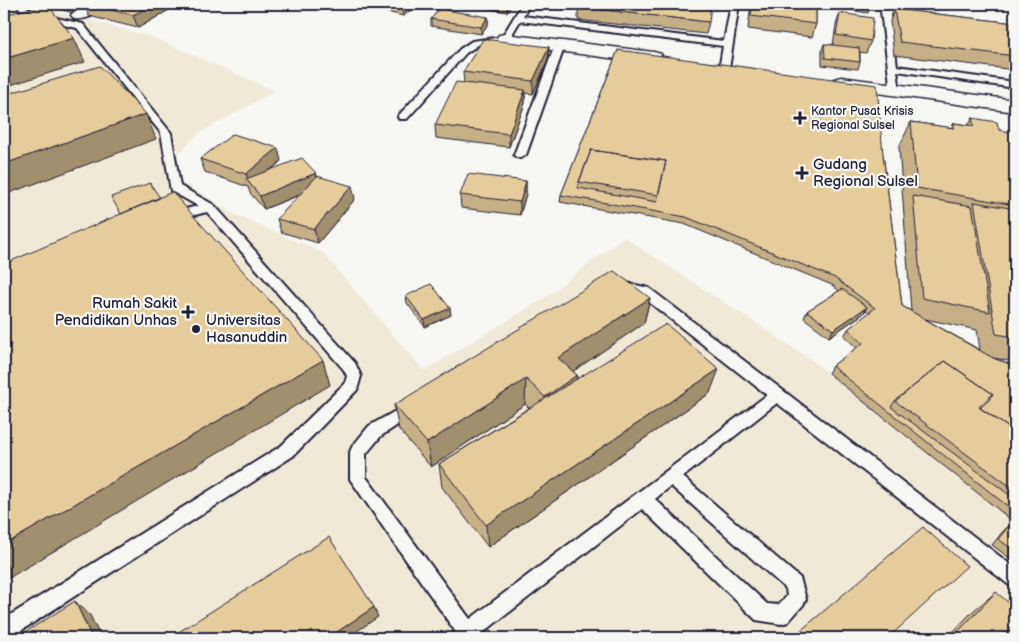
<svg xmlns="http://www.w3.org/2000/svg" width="1019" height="642" font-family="'Balsamiq Sans',sans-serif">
<rect width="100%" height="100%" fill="#f6f6f2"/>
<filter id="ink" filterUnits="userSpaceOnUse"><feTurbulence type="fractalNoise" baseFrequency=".02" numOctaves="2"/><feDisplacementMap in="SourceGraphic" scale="10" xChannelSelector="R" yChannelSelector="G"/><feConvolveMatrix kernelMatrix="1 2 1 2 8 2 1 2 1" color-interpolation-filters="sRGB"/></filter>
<g filter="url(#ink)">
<path fill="#f1e9d8" d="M4,4H51L43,8L152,37L275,91L198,134L178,154L177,181L201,193L232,213L323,253L424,371L543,299L624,237L812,360L1015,523V638H4Z"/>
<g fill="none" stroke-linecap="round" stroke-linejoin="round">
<g stroke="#22223b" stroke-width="4">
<path id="service" d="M17,4H25L27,7L48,16L83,24L171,133L180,186L214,205L355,363L361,376L357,390L293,456L11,637L4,638V619L281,446L345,383L347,376L344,370L207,212C199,214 175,220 169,219L167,216L169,213L198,206L171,191L161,133L77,28L42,20L21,11Z
M522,4H530L523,16L724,41L731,4H739L727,82L722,85L717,82L723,46L520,21L508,41L478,45L466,53L407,119H399L398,117L399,115L460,49L472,41L502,37Z
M878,4H886L888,9L912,12L916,15L912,18L890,14L897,66L1015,82V88L897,71L900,90L899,92H891L881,11Z
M560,42L565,45L526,155L520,158L516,157L514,155L555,45Z
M622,282L649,288L1015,568V588L1009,585L777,403L683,477L800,578L806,599L803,605L788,622L781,624L756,620L642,509L480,635L481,638H452L455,631L350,479V452L352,447L369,426L406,405L411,403L416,405L419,409L416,413L381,436L366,454V477L470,619L767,395L640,295L617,290L615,287L617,284ZM671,486L786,589L787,596L778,605L767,604L655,499Z"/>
</g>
<g stroke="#22223b" stroke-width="3">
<path id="minor" d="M88,4H109C102,13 85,21 74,19L71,15L74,11Z
M505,34L654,52L661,54L663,58L661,62L654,64L499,43L496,39L499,35Z
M841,77L1015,100V112L834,87L831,83L834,79Z"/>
</g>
<use href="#service" fill="#f6f6f2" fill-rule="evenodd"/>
<use href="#minor" fill="#f6f6f2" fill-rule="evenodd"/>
</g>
<path fill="#c5af85" stroke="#22223b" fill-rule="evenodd" d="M50,4H179L138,28L89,16L85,6L73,13L52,7Z
M389,4H420L403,16L387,12L386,5Z
M463,4H512L507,12L463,5Z
M717,4H730V5Z
M751,4H816V24L812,37L748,29Z
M819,4H871L868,13L819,5Z
M578,7L709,22L706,34L578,20Z
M894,9L1015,23V70L894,55L890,21Z
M840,13L871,41L866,53L860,52V62L858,69L822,65V50L824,44L833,45L836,25Z
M488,17V24L481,34L431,26V19Z
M549,47L548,60L533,94L525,93V103L509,147L436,138L435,125L464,83L463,72Z
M618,50L883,154L902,306L911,311L899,147L911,122L951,128L954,123L969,125L972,118L999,130L1015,133V362L993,358L1015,366V523L828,373L832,366L857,348L844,336L848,329L869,313L866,310L863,314L829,337L804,318L807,311L839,291L832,285L684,224L560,202L561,195ZM925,319L977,330L980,350Z
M200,159L281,161L272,169L316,173L317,176L355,199L318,243L281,232L277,219L300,195L264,209L250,193L248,187L205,172Z
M526,181V194L520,215L461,208L460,195Z
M406,296L451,315L425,327L407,303Z
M650,298L644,323L573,371L577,375V379L710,393L488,547L442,487L439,464L529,408L525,404L431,467L399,430L394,405Z
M1011,524L1015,527V562L992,545L1004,530Z
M996,592L1015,638H947L972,612Z"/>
<path fill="#a08f6c" stroke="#22223b" d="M69,4H89H84L85,6L73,13Z
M154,4H179L138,28L133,15Z
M410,4H420L403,16L402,9Z
M507,4H512L507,12Z
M488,17V24L481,34V27Z
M74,38L85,62L4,87V59Z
M549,47L548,60L533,94V81Z
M525,90V103L509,147V134Z
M146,114L156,139L4,195V164Z
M278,148L281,161L252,186L249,183L246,174Z
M316,173L319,187L264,209L260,196Z
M526,181V194L520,215V202Z
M352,186L355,199L318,243L314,229Z
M650,298L644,323L556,383L558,358Z
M867,307L863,314L829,337L833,330Z
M450,308L451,315L425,327L424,320Z
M323,360L330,385L4,581V545Z
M719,369L710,393L488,547L486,525Z
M577,375L574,400L543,422L545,397Z
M526,379L525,404L431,467L427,443Z
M75,601L90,615L101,638H92Z
M374,607L378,617L347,638H328Z"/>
<path fill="#e5cc9b" stroke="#22223b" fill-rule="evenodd" d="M47,4L74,38L4,59V15Z
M84,4H154L133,15Z
M389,4H410L402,9L386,5Z
M580,4H711L709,22L578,7Z
M752,4H816V24L751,16Z
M439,9L488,17L481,27L431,19Z
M894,9L1015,23V56L900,42Z
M840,13L873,18L871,41L836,35Z
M483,39L549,47L533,81L463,72Z
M824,44L859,48L860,62L825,58Z
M618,50L877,85L883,154L902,306L993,358L1015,366V432L980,408L989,400L993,394L945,361L895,401L891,407L1015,499V512L832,366L863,343L848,329L875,308L835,278L686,217L561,195ZM591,150L666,161L657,202L578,188L579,182Z
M100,66L146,114L4,164V95Z
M456,82L525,90L509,134L435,125Z
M972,118L997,122L999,130L1015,133V205L917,188L911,122L954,128V123L974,126Z
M233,134L278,148L246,174L200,159Z
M591,150L666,161L658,195L579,182Z
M302,158L316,173L260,196L246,179Z
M468,174L526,181L520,202L460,195Z
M317,176L352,186L314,229L277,219Z
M150,183L160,198L121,214L111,197Z
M172,192L323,360L4,545V264Z
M913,196L972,206L990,312L922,298Z
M974,202L1015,209V337L996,334Z
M614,271L650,298L558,358L577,375L545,397L526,379L427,443L394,405Z
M431,284L450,308L424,320L406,296Z
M842,289L867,307L833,330L807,311Z
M666,324L719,369L486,525L439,464Z
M945,361L993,394L979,407L1015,432V490L895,401Z
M1011,524L1015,527V551L998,539Z
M923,527L967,566L888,638H792Z
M329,537L374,607L328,638H180L177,633Z
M996,592L1015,608V638H952Z
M75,601L92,638H16Z"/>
</g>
<g fill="#22223b" stroke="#f6f6f2" stroke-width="2">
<path d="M797.5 110.5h5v5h5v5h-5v5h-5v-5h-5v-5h5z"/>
<path d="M799.5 165.5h5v5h5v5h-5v5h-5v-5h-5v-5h5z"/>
<path d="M185.5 304.5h5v5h5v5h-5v5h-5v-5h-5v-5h5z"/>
<circle cx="196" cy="329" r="5"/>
</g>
<g text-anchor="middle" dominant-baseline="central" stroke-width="4.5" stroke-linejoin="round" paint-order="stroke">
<g font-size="12" fill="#22223b" stroke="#f6f6f2" text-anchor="start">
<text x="811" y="111">Kantor Pusat Krisis<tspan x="811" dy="14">Regional Sulsel</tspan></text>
</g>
<g font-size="15" fill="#22223b" stroke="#f6f6f2" text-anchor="start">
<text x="813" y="164">Gudang<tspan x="813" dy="17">Regional Sulsel</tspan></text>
<text x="177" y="303" text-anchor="end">Rumah Sakit<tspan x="177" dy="17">Pendidikan Unhas</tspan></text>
<text x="206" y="320">Universitas<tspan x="206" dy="17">Hasanuddin</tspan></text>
</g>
</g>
<rect width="1019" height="642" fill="none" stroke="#f6f6f2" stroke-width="20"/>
<rect x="10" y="10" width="999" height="622" fill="none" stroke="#22223b" stroke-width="2" filter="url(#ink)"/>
</svg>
